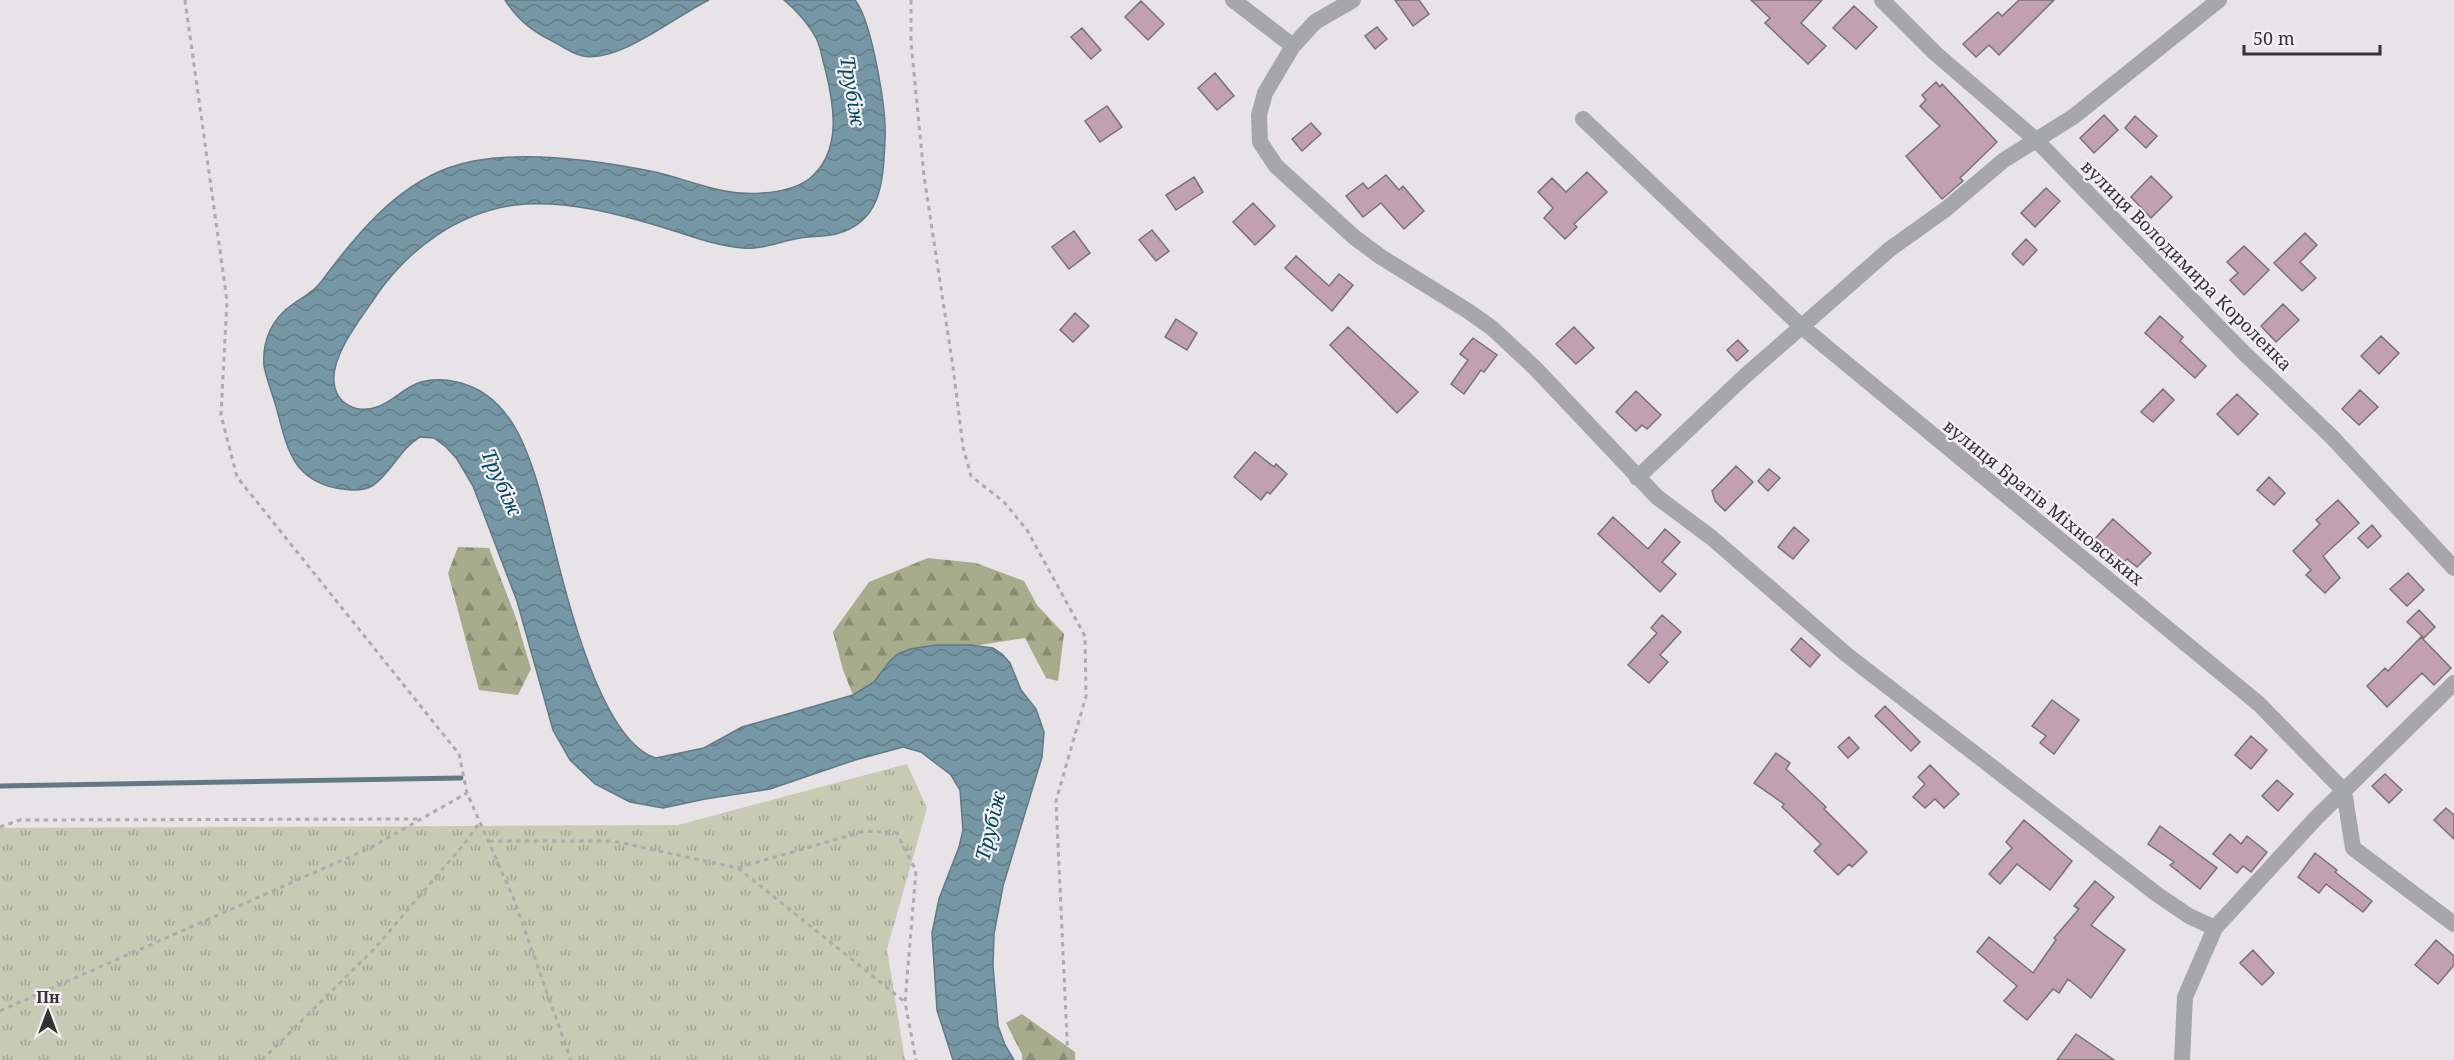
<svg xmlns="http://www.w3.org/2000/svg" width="2454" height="1060" font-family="'Noto Serif',serif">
<defs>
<pattern id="grass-tufts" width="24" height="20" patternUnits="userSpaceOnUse" patternTransform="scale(1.5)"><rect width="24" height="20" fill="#c7cbb4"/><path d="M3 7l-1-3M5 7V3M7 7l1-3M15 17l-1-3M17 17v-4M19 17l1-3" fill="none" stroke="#a2a593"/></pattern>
<pattern id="forest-firs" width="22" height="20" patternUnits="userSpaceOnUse" patternTransform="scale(1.5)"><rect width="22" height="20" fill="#a7ac8d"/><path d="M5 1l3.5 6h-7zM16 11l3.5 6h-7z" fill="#898d74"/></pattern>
<pattern id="water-waves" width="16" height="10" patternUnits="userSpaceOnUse" patternTransform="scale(1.5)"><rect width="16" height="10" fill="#7698a6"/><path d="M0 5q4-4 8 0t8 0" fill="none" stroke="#627d88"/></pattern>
</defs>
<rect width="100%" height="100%" fill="#e7e3e6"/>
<path fill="url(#grass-tufts)" d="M907,764L927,808L887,949L905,1060H0V828L678,825Z"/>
<path fill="url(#forest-firs)" d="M458,547L489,548L516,618L531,669L518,695L479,690L448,573Z
M928,558L976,563L1024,581L1037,605L1064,634L1058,681L1046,678L1025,638L980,645H936L910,649L874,682L853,695L843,670L833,632L869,582Z
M1022,1014L1075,1052V1060H1022V1054L1006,1023Z"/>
<path fill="url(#water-waves)" stroke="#627984" stroke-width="1.5" d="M505,0H709C677,15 620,63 583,56C574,54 566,49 558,44C535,33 519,22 505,0Z
M784,0H855C872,21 887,112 885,140C883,181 882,222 836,234C824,237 811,236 800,238C781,241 761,250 743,248C716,246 691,236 665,228C619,214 564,199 515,205C458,213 411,247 378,293C363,316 331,354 334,382C336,404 357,414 377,407C393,402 404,387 421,382C432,379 445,379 457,382C511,394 529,452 542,499C558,557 593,739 656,758L704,748L742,727L853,695L874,682L890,661L898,654L910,649L936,645H970L993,648L1002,654L1010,663L1021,690L1036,709L1044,732L1042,757L1003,886L994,934L993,966L998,1026L1005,1045L1014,1060H953L937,1010L932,933L939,899L959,847L963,830L960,790L951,775L921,752L903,747L855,760L770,789L705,799L663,808L630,802L595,784L570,760L553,730L517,601L473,486L457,459L446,447L434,438L420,437C400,448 391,474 372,486C361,492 348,490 336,488C292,479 287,447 277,410C273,395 267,381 264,366C262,341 272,318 293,304C303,297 314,292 321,282C355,236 394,188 448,168C506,147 596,160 655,172C690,180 725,197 762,193C777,192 797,188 809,179C843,152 834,104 825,68C822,59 821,47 816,38C808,23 797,11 784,0Z"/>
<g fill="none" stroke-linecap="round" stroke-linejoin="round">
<path stroke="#627984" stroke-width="5" d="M0,786L461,778"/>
</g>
<path fill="#c1a1b1" stroke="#777375" stroke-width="1.5" d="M1395,0H1419L1429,14L1413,26Z
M1751,0H1822L1801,23L1826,46L1808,64L1765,23L1770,18Z
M2019,0H2054L1999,55L1989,45L1976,57L1963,44L1998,12L2002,16Z
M1141,1L1164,24L1148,40L1125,17Z
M1854,6L1877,27L1856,49L1833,28Z
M1377,27L1387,39L1375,49L1365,36Z
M1082,28L1101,50L1091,59L1071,37Z
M1215,73L1234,96L1217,110L1198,88Z
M1936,82L1940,87L1942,84L1997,142L1960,178L1963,181L1942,199L1906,156L1940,126L1920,106L1926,100L1922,95Z
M1107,106L1122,127L1100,142L1085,121Z
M2104,115L2118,130L2094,153L2080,138Z
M2135,116L2157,136L2146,148L2125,128Z
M1311,123L1321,134L1302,151L1292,139Z
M1587,172L1607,192L1574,224L1577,227L1565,239L1544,218L1553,208L1538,192L1552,178L1566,192Z
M1386,175L1399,190L1403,186L1424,211L1404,229L1381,203L1363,217L1346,196L1363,183L1368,189Z
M2151,176L2172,197L2151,218L2131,197Z
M1194,177L1203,192L1176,210L1166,195Z
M2046,188L2060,201L2035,227L2021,213Z
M1253,203L1275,226L1255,245L1233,222Z
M1152,230L1169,251L1156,261L1139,240Z
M1074,231L1090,253L1069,269L1052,247Z
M2305,233L2317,245L2300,262L2316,278L2302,291L2274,263Z
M2026,239L2037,250L2023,265L2012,254Z
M2244,246L2269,270L2244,295L2230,280L2238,273L2227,262Z
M1296,256L1329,286L1339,274L1353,285L1332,311L1285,268Z
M2283,304L2299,320L2276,342L2261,326Z
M1075,313L1089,326L1073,342L1060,330Z
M2160,316L2183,337L2180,341L2206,366L2195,378L2145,333Z
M1176,319L1197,333L1187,350L1165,337Z
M1348,327L1418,392L1397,413L1330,345Z
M1574,327L1594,348L1576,364L1556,344Z
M2381,336L2399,353L2379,374L2361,356Z
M1473,338L1497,355L1484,372L1481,370L1464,394L1451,384L1468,360L1460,354Z
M1738,340L1748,351L1737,361L1727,350Z
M2163,389L2174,400L2153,422L2141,412Z
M2360,390L2378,407L2359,425L2342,409Z
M1636,391L1661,415L1647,429L1642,425L1636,431L1616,412Z
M2237,394L2258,414L2238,435L2217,414Z
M1255,452L1274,467L1276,464L1287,474L1270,494L1267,492L1261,500L1234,477Z
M1736,466L1753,482L1725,511L1715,501L1712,491Z
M1769,469L1780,478L1768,491L1758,481Z
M2269,477L2285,493L2274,505L2257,490Z
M2338,500L2359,523L2323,556L2340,578L2325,593L2306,575L2311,570L2293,551L2320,524L2316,520Z
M1613,517L1648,549L1665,529L1680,542L1662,562L1676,574L1660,592L1598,534Z
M2113,519L2151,553L2137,567L2127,559L2122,564L2094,540Z
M2372,525L2381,536L2368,548L2358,538Z
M1794,527L1809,540L1793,559L1778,547Z
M2408,573L2424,590L2407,606L2390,589Z
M2419,610L2435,627L2424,638L2407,622Z
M1662,615L1681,632L1660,655L1668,662L1649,683L1628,665L1657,633L1651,628Z
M2421,637L2451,668L2434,685L2422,673L2387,707L2367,686L2385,668L2388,671Z
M1801,638L1820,655L1810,667L1791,650Z
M2052,700L2079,720L2054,754L2040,743L2046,736L2032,726Z
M1885,706L1920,742L1911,751L1875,716Z
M2251,736L2267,750L2251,769L2235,755Z
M1849,737L1859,748L1848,758L1838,747Z
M1776,753L1790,763L1786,769L1826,807L1824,809L1867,852L1852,867L1849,864L1838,875L1814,851L1821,844L1782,807L1784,804L1754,783Z
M1930,765L1959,794L1944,808L1935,799L1925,808L1913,797L1925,784L1918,777Z
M2385,774L2402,790L2389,803L2372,786Z
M2277,780L2293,794L2278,811L2262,796Z
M2446,808L2454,815V839L2434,820Z
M2024,820L2072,861L2050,890L2017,864L2000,884L1989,874L2012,848L2006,842Z
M2160,826L2217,868L2200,889L2170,865L2174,862L2148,844Z
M2230,834L2241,844L2247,836L2267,852L2251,872L2243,866L2237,873L2213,854Z
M2315,853L2337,870L2335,872L2372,901L2363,912L2326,884L2319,893L2298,877Z
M2095,881L2114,897L2091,925L2125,950L2091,998L2068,979L2059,993L2053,989L2027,1020L2004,1001L2017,986L1977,952L1989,937L2033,973L2056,940L2054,938L2079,909L2074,906Z
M2436,940L2454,956V965L2438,984L2415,965Z
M2253,950L2274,973L2262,985L2240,963Z
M2076,1034L2114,1060H2057Z"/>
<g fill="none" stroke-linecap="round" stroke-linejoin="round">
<path stroke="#aeabae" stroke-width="3" stroke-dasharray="4.5 4.5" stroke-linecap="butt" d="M185,0L227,301L221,415L237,477L459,754L467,793L513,897L571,1060
M911,0V42L924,176L953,367L963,447L971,476L1004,502L1027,530L1085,636L1086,696L1056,801L1068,1060
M0,827L20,820L420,819
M489,841H613L737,868L865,831L897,833L916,871L905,1002L916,1060
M738,868L905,1002
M0,1011L370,848L467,793
M262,1060L375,948L464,844L480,822"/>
<path stroke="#a5a7a8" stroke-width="16" d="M1233,0L1293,46L1315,22L1353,0
M1882,0L1935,53L2036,140L2244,353L2331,436L2454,568
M1293,46L1265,93L1259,115L1260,142L1276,166L1354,237L1381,257L1468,311L1492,328L1535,368L1657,497L1712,538L1847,655L2158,895L2189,916L2215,928
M1583,119L1802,327L2259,704L2344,791L2353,848L2454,924
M1637,478L1745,376L1890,249L1946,209L2004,160L2073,117L2219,0
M2182,1060L2185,997L2215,928L2316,818L2454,683"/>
</g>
<g text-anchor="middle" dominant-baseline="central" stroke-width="4.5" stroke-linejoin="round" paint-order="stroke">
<g font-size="18" fill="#343234" stroke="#f4f0f4">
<text transform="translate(2187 265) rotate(45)">вулиця Володимира Короленка</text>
<text transform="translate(2044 502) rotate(39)">вулиця Братів Міхновських</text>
</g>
<g font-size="20" font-style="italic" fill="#014a61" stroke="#f4f0f4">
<text transform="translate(853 91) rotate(81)">Трубіж</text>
<text transform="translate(502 482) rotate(66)">Трубіж</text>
<text transform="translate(990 826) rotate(-76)">Трубіж</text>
</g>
</g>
<g transform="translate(48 1012)" stroke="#f4f0f4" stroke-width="4.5" paint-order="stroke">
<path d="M0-4.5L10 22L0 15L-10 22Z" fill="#343234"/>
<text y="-9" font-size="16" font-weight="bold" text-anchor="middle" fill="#343234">Пн</text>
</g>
<path d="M2244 45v9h136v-9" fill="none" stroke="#343234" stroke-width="3"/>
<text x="2253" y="45" font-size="18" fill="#343234" stroke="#f4f0f4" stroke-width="4.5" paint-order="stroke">50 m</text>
</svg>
